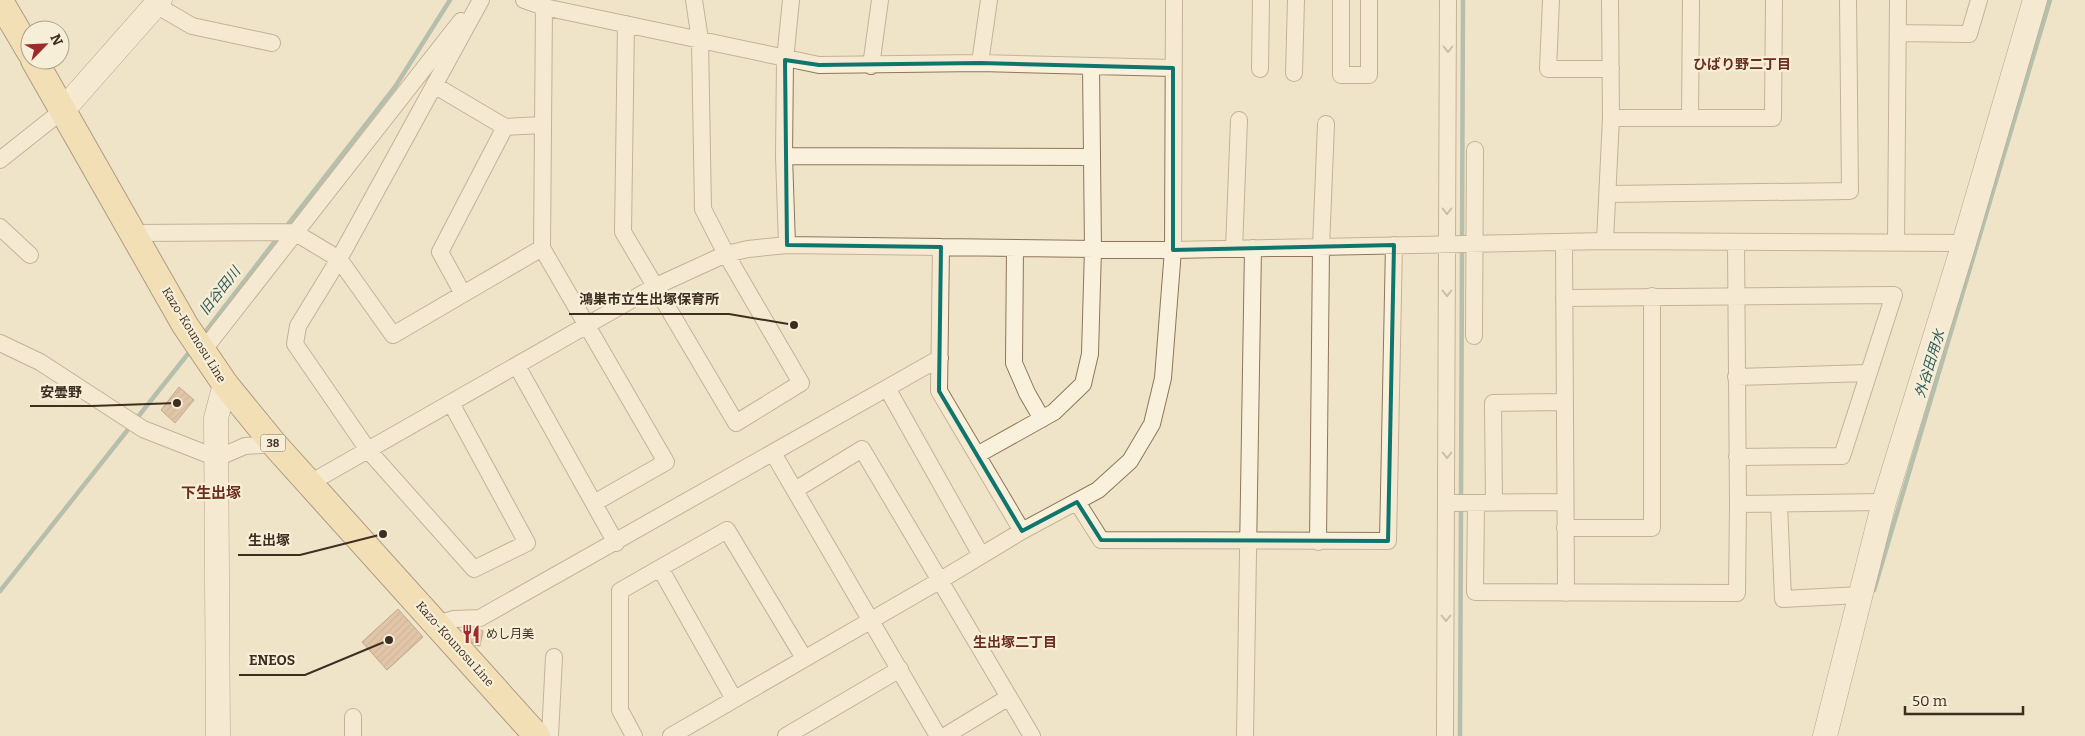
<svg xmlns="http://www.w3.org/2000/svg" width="2085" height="736" font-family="Bitter,'Noto Sans JP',serif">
<defs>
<pattern id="building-hatch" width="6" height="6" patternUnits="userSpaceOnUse" patternTransform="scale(1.25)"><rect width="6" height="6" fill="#cf9f7d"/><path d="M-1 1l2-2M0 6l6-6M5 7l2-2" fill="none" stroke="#a98266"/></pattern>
</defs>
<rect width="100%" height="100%" fill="#f0e4c8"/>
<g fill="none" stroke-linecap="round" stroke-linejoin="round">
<path stroke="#6f938a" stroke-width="4.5" d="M286,227L395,87L450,0
M202,336L279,236
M1461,499L1463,0
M1874,590L2050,0
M0,591L191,350
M1460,736L1461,506"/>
</g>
<path fill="url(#building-hatch)" stroke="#8d5f41" d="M179,387L194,400L175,423L161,410Z
M398,609L423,637L387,670L362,642Z
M475,628L483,631L480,646L475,645L462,631L463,629Z"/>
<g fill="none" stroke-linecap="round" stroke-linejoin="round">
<g stroke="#8d765c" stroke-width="18">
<path id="street" d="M524,0L544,7L819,65L980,63L1173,68
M1341,0V75H1369V0
M1551,0L1548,69H1611
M156,5L192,26L272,43
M544,7L542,248L666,462L594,503
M626,24L623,232L736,423L801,383L726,254L703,209L700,40L694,0
M1898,33L1969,34L1979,0
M980,63L989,0
M871,66L880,0
M1260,69L1261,0
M1294,73L1296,0
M434,85L505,127L543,125
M1611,118H1773L1774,0
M1690,118L1691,0
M784,156L1092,157
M0,160L63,110
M1608,194L1850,191L1848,0
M0,227L30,255
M134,233L294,232L339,259L393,335L542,248
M1605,241L1611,118L1610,0
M1564,243L1566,593
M1896,243L1898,0
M787,245L784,156L785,60L791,0
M941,247L939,391L1022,531
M1015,248L1014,363L1027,393L1042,419
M1234,249L1239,120
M463,294L440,252L505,127
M1564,298L1894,295L1842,456L1737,457
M1474,336L1475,150
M0,343L40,362L143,429L217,458L245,446L274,444
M202,352L461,21
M517,366L616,543
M1736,377L1868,373
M887,388L981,555
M451,403L527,543L474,569L368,450L295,344L298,326L339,259L481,0
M773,453L938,736
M977,455L1054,412L1083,384L1090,354L1093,249L1091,66
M310,483L654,287L726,254L748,249L787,245L1173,250L1605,241L1964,243
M795,490L862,449L1032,736
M1077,502L1101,540L1388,541L1394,245
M1447,503L1565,502
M1476,503L1475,592L1737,593L1738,504L1736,243
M1494,503L1493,403L1565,402
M1738,504L1884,502
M1779,504L1783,599L1860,595
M1565,528H1652V296
M1318,542L1321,247L1326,124
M436,624L454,619L480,618L940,358
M734,699L660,568L727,530L804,658
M353,717V736
M550,736L554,657
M634,736L620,710V591L660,568
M671,736L939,581L1022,531L1098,490L1130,461L1152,424L1163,378L1173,250L1174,0
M786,736L900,669
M945,736L1009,697
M1245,736L1253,248
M1445,736L1448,0"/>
</g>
<g stroke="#6f573f" stroke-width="25">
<path id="secondary" d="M63,110L160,0
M218,736L216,418L225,384
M1825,736L1884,502L1964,243L2035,0"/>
</g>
<g stroke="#5b4430" stroke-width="28">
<path id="primary" d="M0,1L30,52
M34,60L185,325L225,384L274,444L537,736"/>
</g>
<use href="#street" stroke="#faf1dc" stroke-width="16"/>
<use href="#secondary" stroke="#faf1dc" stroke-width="24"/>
<use href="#primary" stroke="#f3d9a0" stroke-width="26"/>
</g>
<defs><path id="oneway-chevron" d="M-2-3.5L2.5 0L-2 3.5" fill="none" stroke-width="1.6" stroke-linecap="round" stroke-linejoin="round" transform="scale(1.25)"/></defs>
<g stroke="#9c907e">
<use href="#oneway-chevron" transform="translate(1448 49) rotate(90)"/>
<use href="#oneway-chevron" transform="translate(1447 211) rotate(90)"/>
<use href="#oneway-chevron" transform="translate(1447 293) rotate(90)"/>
<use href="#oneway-chevron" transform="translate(1447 455) rotate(90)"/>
<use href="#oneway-chevron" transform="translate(1446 618) rotate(90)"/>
</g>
<path d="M0 0H2085V736H0ZM785,60L819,65L980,63L1173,68V250L1394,245L1388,541L1101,540L1077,502L1022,531L939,391L941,247L787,245Z" fill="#f0e4c8" fill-opacity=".55" fill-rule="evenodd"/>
<path fill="none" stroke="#0f766e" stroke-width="4" stroke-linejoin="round" d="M785,60L819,65L980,63L1173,68V250L1394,245L1388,541L1101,540L1077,502L1022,531L939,391L941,247L787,245Z"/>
<defs>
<g id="restaurant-bare" transform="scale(1.5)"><path d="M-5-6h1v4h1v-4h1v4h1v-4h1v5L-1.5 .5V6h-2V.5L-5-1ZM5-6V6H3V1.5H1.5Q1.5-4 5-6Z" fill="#9e2a2b" stroke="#f7eed8" stroke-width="2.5" paint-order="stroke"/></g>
</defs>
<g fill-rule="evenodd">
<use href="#restaurant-bare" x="471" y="634"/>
</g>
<g text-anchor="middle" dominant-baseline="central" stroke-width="4.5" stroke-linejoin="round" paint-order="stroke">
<rect fill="#f7eed8" stroke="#756857" stroke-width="1" x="260.5" y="434.5" width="25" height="17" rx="4"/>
<g font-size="11" font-weight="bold" fill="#3d2e20">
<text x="273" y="443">38</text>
</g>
<g font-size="12" fill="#3d2e20" stroke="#f7eed8">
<text transform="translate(194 335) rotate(58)">Kazo-Kounosu Line</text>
<text transform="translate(455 644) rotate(48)">Kazo-Kounosu Line</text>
</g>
<g font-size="12" fill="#3d2e20" stroke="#f7eed8" text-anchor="start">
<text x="486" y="634">めし月美</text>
</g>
<g font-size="14" font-weight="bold" fill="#6b2e1e" stroke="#f7eed8">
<text x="1742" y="64">ひばり野二丁目</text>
<text x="1015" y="642">生出塚二丁目</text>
</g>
<g font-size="14" font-style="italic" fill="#2f5d5a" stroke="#f7eed8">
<text transform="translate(220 291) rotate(-52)">旧谷田川</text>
<text transform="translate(1930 364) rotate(-73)">外谷田用水</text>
</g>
<g font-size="15" font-weight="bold" fill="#6b2e1e" stroke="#f7eed8">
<text x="211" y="493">下生出塚</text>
</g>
</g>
<path fill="none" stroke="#3d2e20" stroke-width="2" d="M794 325L729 314H569M177 403L92 406H30M383 534L300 555H238M389 640L305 675H239"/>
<g fill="#3d2e20" stroke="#f7eed8" stroke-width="2">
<circle cx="794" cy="325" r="5"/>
<circle cx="177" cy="403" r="5"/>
<circle cx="383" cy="534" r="5"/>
<circle cx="389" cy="640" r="5"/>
</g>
<g font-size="14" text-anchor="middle" font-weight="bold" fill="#3d2e20" stroke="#f7eed8" stroke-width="4.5" stroke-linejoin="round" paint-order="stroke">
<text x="649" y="304">鴻巣市立生出塚保育所</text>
<text x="61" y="397">安曇野</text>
<text x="269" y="545">生出塚</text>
<text x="272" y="665">ENEOS</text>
</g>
<g transform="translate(45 45) rotate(66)"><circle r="24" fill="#f7eed8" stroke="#ada18e"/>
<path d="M0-4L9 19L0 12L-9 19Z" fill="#9e2a2b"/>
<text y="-8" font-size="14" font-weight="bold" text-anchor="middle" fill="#3d2e20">N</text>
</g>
<path d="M1905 706v8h118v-8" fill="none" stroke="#3d2e20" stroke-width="2.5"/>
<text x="1912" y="706" font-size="15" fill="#3d2e20" stroke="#f7eed8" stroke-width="4" paint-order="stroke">50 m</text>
</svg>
